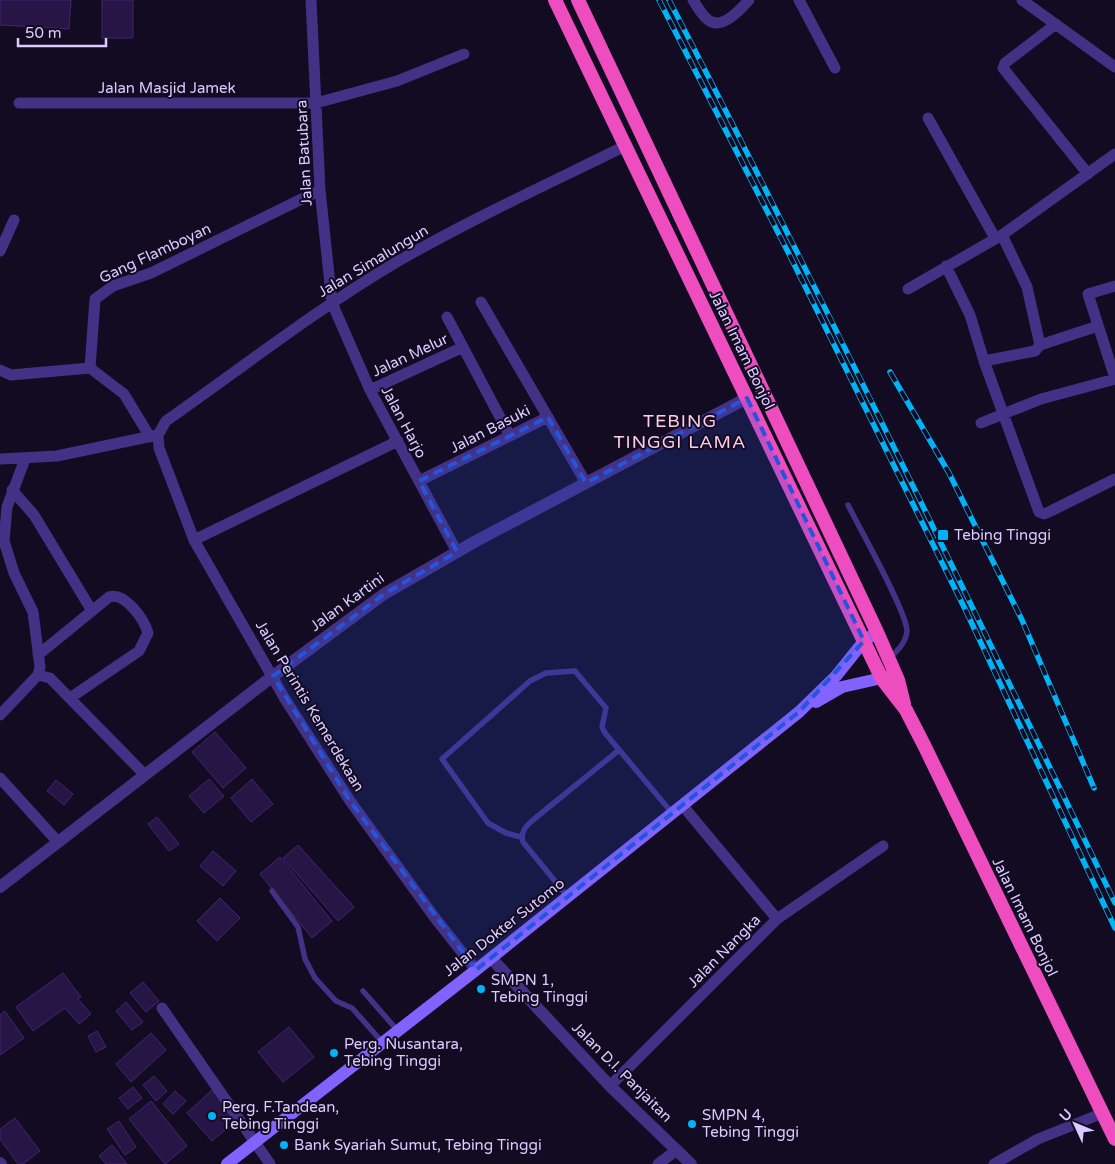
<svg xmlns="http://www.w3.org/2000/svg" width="1115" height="1164" font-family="'Varela Round',sans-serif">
<rect width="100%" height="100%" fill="#130b22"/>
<path fill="#271545" stroke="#422573" d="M0,0H71L69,29L0,25Z
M102,0H133V38H102Z
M215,732L246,768L223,788L192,752Z
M209,779L224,796L204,813L189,796Z
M252,779L273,804L251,822L231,798Z
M56,780L73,794L64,805L47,791Z
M157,817L179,844L169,851L148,824Z
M298,845L354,907L338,921L283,858Z
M213,851L236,871L223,886L200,866Z
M280,857L332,921L312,938L260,874Z
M220,898L240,918L217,941L197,921Z
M63,973L81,997L78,999L91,1014L79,1024L65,1008L33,1031L16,1007Z
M143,982L159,1001L146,1012L130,993Z
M126,1002L143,1022L132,1030L116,1011Z
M5,1011L24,1038L0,1055V1015Z
M289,1027L314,1057L283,1082L258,1052Z
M97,1031L106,1047L96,1052L88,1036Z
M151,1033L166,1050L131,1082L116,1064Z
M154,1076L167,1091L156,1101L143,1085Z
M133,1087L142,1098L128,1109L119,1098Z
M212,1090L238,1119L212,1141L187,1113Z
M175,1091L186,1101L173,1114L163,1104Z
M151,1101L187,1146L165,1164L129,1119Z
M15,1118L40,1151L23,1164H18L0,1139V1129Z
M119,1121L136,1147L125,1155L107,1129Z
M112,1145L127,1164H106L99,1156Z"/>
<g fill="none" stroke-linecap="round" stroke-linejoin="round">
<path stroke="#433186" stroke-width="5.5" d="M848,505C859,527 907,612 907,631C906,643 897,651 889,659
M521,837L506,833L488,823L442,759L530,681L546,673L575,671L606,708L602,727L605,733L673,814
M272,891L298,927L305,959L315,978L336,1001L352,1008L383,1043
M568,897L523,842C520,832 526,826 533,820L619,750
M363,991L398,1031"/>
<path stroke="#433186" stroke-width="11" d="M311,0L320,190L332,303L370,390L457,552
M693,0C697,6 701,14 707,19C721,32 741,9 749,0
M799,0L835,68
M1022,0L1115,67
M1056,24L1005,63L1003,68L1088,174
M19,103H316L397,81L464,54
M928,118L995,238
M0,251L14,220
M946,266L970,315L984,361L1039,512L1044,514L1051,511L1115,479
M1115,286L1088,294L1115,378
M908,289L1002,235L1115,154
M481,302L586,483
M447,317L510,436
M1040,345L1098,326
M984,361L1035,351L1040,345L1027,287L1002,235
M0,370L11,375L90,368
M370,390L463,347
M981,423L1041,399L1115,379
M158,435L159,448L194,540L285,699L350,801L435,918L476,970
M158,435L166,421L176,414C248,363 319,308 395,263C469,220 548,184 625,146
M150,437L124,394L90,368L95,299L113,286L151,273L320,190
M0,459L57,456L157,435
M419,481L548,417
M12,490L34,515L92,611
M194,540L398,441
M38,655L109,597C125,592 144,619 148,633L139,651L70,698
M38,675L50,678L145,775
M0,715L38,675L40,667L33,612L14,573L4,541L7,507L25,459
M0,778L58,842
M683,806L777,919
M162,1008L270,1164
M610,1086L777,919L883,846
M658,1164L677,1150
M994,1164L1038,1139L1103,1113"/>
<path stroke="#433186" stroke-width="12" d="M0,887L273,676L384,594L476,541L747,398
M491,958L610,1086L691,1164
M0,1163L1,1164"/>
<path stroke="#8263ff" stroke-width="12" d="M816,702L842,687L891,676
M227,1164L476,970L799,712L836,676L864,641L877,632"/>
<path stroke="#ee4dbf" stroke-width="14" d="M555,0L882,679L906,710L924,745L1115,1139
M578,0L877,632L898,680L904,704"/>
<g stroke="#00b3f7" stroke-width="5.5">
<path id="rail" d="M659,0L790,256L965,609L1115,928
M669,0C823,299 970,600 1115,903
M890,372L949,473L1022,620L1094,788"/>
</g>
<use href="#rail" stroke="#130b22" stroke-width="4" stroke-dasharray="11" stroke-linecap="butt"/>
</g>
<path fill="#2654da" fill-opacity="0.2" stroke="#2654da" stroke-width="4" stroke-dasharray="10 6" stroke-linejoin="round" d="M747,398L864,641L799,712L476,970L350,801L273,676L384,594L457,552L419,481L548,417L586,483Z"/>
<g fill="#00b3f7" stroke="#130b22" stroke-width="2">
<rect x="937" y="529" width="12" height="12" rx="2.5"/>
<circle cx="481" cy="989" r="5"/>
<circle cx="334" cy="1053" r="5"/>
<circle cx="212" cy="1116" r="5"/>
<circle cx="692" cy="1124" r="5"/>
<circle cx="284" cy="1145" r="5"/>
</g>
<g text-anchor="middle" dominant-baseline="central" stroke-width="4" stroke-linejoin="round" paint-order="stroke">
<g font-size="15" fill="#dbccff" stroke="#130b22">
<text x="167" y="88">Jalan Masjid Jamek</text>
<text transform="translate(304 153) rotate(-93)">Jalan Batubara</text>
<text transform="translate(155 253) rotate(-25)">Gang Flamboyan</text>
<text transform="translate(373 261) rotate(-31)">Jalan Simalungun</text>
<text transform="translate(742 350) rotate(64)">Jalan Imam Bonjol</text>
<text transform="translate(410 355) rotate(-25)">Jalan Melur</text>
<text transform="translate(404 422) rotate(62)">Jalan Harjo</text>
<text transform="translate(490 429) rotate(-27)">Jalan Basuki</text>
<text transform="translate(347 602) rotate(-36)">Jalan Kartini</text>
<text transform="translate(310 706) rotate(59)">Jalan Perintis Kemerdekaan</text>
<text transform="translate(1025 917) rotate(64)">Jalan Imam Bonjol</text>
<text transform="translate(504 927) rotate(-38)">Jalan Dokter Sutomo</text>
<text transform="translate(724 951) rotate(-45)">Jalan Nangka</text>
<text transform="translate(622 1072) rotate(45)">Jalan D.I. Panjaitan</text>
</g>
<g font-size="15" fill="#dbccff" stroke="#130b22" text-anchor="start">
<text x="954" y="535">Tebing Tinggi</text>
<text x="491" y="980">SMPN 1,<tspan x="491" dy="17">Tebing Tinggi</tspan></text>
<text x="344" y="1044">Perg. Nusantara,<tspan x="344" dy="17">Tebing Tinggi</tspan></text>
<text x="222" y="1107">Perg. F.Tandean,<tspan x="222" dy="17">Tebing Tinggi</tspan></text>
<text x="702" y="1115">SMPN 4,<tspan x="702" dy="17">Tebing Tinggi</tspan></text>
<text x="294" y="1145">Bank Syariah Sumut, Tebing Tinggi</text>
</g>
<g font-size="18" letter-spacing="1" fill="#ffcee4" stroke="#130b22">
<text x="680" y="421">TEBING<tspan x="680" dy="21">TINGGI LAMA</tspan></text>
</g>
</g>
<g transform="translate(1075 1124) rotate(314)" stroke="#130b22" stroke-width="4" paint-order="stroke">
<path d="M0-4L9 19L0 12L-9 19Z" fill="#dbccff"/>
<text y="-8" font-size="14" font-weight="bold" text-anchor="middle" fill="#dbccff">U</text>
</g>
<path d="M18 38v8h88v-8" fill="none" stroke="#dbccff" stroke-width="2.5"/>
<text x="25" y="38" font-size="15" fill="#dbccff" stroke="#130b22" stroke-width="4" paint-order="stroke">50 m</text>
</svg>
